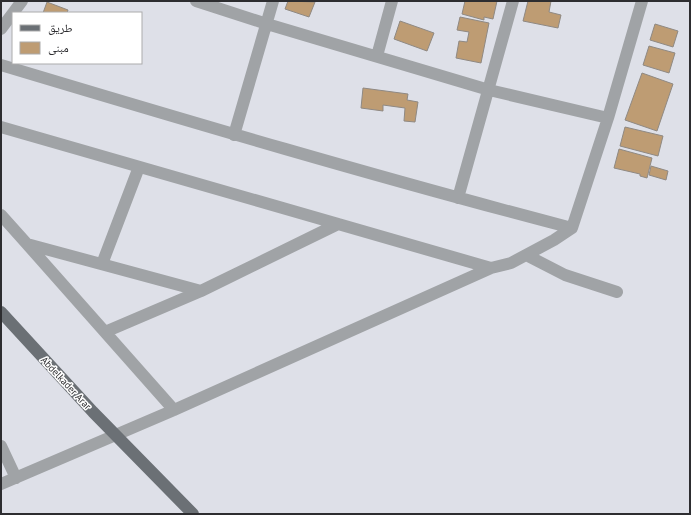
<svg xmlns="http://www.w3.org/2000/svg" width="691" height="515" font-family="'PT Sans','Noto Naskh Arabic',sans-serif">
<rect width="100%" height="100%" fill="#dee0e8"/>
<path fill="#be9c73" stroke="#8f8983" d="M288,1L315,2L309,17L285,9Z
M465,1H497L493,19L484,17V20L462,14Z
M528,1H551L549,12L561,15L558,28L523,21Z
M47,2L68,10L67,13H43Z
M460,17L489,23L481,63L456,58L459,41L467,42L469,32L457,30Z
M400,21L434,33L427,51L394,39Z
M655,24L678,31L673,47L650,40Z
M649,46L675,53L669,73L643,65Z
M642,73L673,84L657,131L625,120Z
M363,88L408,94L407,100L418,102L415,122L404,121L405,108L383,105V111L361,108Z
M625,127L663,136L658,156L620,146Z
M619,149L652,158L647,178L640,176V174L614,168Z
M651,166L668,171L666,180L649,175Z"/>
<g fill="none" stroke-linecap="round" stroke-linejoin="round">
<path stroke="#a0a3a6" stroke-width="12" d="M196,1L267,24L489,90L608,118
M13,13L22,1
M1,29L13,13
M377,56L392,1
M1,65C191,122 380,178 572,228
M1,127L491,268L511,263L554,240L572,228L608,118L642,1
M234,135L273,1
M458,198L513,1
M1,215L27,244L201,291L338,224
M27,244L174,410
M526,255L565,275L617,292
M102,264L139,167
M105,332L201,291
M1,446L16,478
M1,484L174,410L491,268"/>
<path stroke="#6b7075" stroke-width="12" d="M1,312L93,412L193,514"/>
</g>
<g text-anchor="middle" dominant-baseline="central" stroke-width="3" stroke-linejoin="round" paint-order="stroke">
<g font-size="10" fill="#2d2d30" stroke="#fff">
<text transform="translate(66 383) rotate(47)">Abdelkader Arar</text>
</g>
</g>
<rect width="691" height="515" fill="none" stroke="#2d2d30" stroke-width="4"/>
<rect x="12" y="12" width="130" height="52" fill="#ffffff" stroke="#ababac"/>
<rect x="20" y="25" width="20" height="6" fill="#6b7075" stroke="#ababac"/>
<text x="48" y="32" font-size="12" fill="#2d2d30">طريق</text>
<rect x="20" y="42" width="20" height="12" fill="#be9c73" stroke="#ababac"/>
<text x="48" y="52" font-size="12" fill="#2d2d30">مبنى</text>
</svg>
